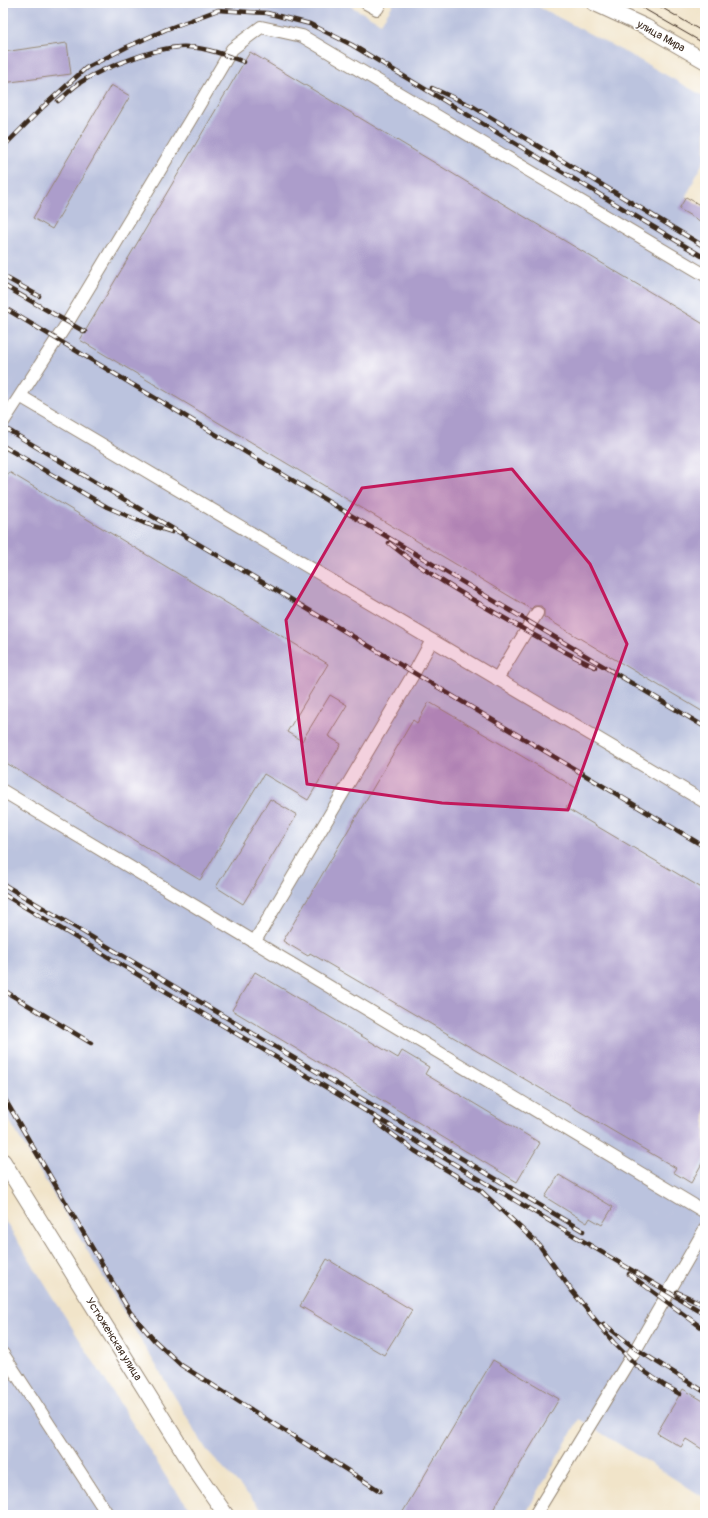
<svg xmlns="http://www.w3.org/2000/svg" width="708" height="1518" font-family="Pangolin,sans-serif">
<rect width="100%" height="100%" fill="#fff"/>
<filter id="ink" filterUnits="userSpaceOnUse"><feTurbulence type="fractalNoise" baseFrequency=".025" numOctaves="2"/><feDisplacementMap in="SourceGraphic" scale="8" xChannelSelector="R" yChannelSelector="G"/><feConvolveMatrix kernelMatrix="1 2 1 2 8 2 1 2 1" color-interpolation-filters="sRGB"/></filter>
<filter id="wash" filterUnits="userSpaceOnUse"><feTurbulence type="fractalNoise" baseFrequency=".012" numOctaves="4" result="noise"/><feDisplacementMap in="SourceGraphic" scale="16" xChannelSelector="R" yChannelSelector="G"/><feGaussianBlur stdDeviation="0.9" result="paint"/><feColorMatrix in="noise" values="0 0 0 0 0 0 0 0 0 0 0 0 0 0 0 0 0 1.4 0 .05"/><feComposite in="paint" operator="in"/></filter>
<g filter="url(#wash)">
<rect width="100%" height="100%" fill="#f1e4c9"/>
<path fill="#bbc3de" d="M3,3H345L381,23L394,3H531L634,57L705,97V158L680,209L705,224V1498L579,1419L525,1515H267L206,1449L3,1110Z
M3,1218L170,1483L195,1515H3Z"/>
<g id="blocks">
<path fill="#ac9dcb" d="M67,43L71,74L3,83V52Z
M250,52L705,325V713L544,617V610L541,606H534L531,609L80,340Z
M111,85L130,96L52,229L33,218Z
M686,197L705,208V224L679,209Z
M9,472L328,664L287,732L302,741L330,695L347,705L328,736L341,744L308,800L264,774L200,880L3,761V482Z
M429,702L578,789L566,808L705,890V1158L691,1183L673,1172L676,1168L310,953L308,956L283,941L413,720L417,723Z
M270,799L297,815L243,904L216,887Z
M255,972L398,1058L402,1051L429,1067L425,1074L540,1143L517,1182L232,1010Z
M559,1175L613,1207L602,1225L590,1218L587,1223L545,1197Z
M327,1259L412,1310L384,1355L300,1306Z
M493,1360L559,1399L490,1515H401Z
M683,1389L705,1402V1451L686,1439L681,1447L657,1433Z"/>
</g>
</g>
<g filter="url(#ink)">
<use href="#blocks" fill-opacity="0" stroke="#968774" stroke-width="1"/>
<g fill="none" stroke-linecap="round" stroke-linejoin="round">
<g stroke="#968774" stroke-width="14">
<path id="minor" d="M366,3L377,9L380,3
M20,396L705,802
M3,422L68,322L189,122L232,49L261,27L302,36L705,275
M497,679L537,613
M3,791L705,1212
M255,941L414,673L432,640
M3,1354L108,1515
M535,1515L636,1349L705,1229"/>
</g>
<g stroke="#968774" stroke-width="17">
<path id="major" d="M594,3L646,27L705,61
M3,1161L195,1470L226,1515"/>
</g>
<use href="#minor" stroke="#fff" stroke-width="12"/>
<use href="#major" stroke="#fff" stroke-width="15"/>
<path stroke="#3b2a1e" stroke-width="1" d="M634,3L705,44
M654,3L705,33"/>
<g stroke="#3b2a1e" stroke-width="4.5">
<path id="rail" d="M432,88L472,106L705,247
M58,101C66,95 73,87 81,82C104,67 162,45 188,47C207,48 226,55 244,62
M3,147L44,106L86,68L127,47L167,29L218,10L267,13L310,24L352,45L705,258
M3,276L39,296
M3,285L85,332
M3,307L705,727
M3,427L705,847
M3,446L107,507L144,523L172,532
M3,477L5,478
M389,543C423,571 461,593 499,615C530,633 562,651 595,667
M3,884L583,1231
M3,894L705,1314
M3,990L91,1043
M3,1096L130,1312L154,1340L181,1365L380,1491
M376,1122L415,1151L480,1190L539,1245L572,1291L614,1343L638,1367L664,1385L680,1394
M629,1274L705,1330
M677,1292L705,1305
M604,1324L636,1349L705,1392"/>
</g>
<use href="#rail" stroke="#fff" stroke-width="3" stroke-dasharray="9" stroke-linecap="butt"/>
</g>
</g>
<path fill="#c2185b" fill-opacity="0.2" stroke="#c2185b" stroke-width="3" stroke-linejoin="round" d="M512,469L590,564L627,644L568,810L442,803L307,784L286,620L362,488Z"/>
<g text-anchor="middle" dominant-baseline="central" stroke-width="3" stroke-linejoin="round" paint-order="stroke">
<g font-size="11" fill="#3b2a1e" stroke="#fff">
<text transform="translate(661 36) rotate(29)">улица Мира</text>
<text transform="translate(114 1339) rotate(58)">Устюженская улица</text>
</g>
</g>
<rect width="708" height="1518" fill="none" stroke="#fff" stroke-width="16"/>
</svg>
